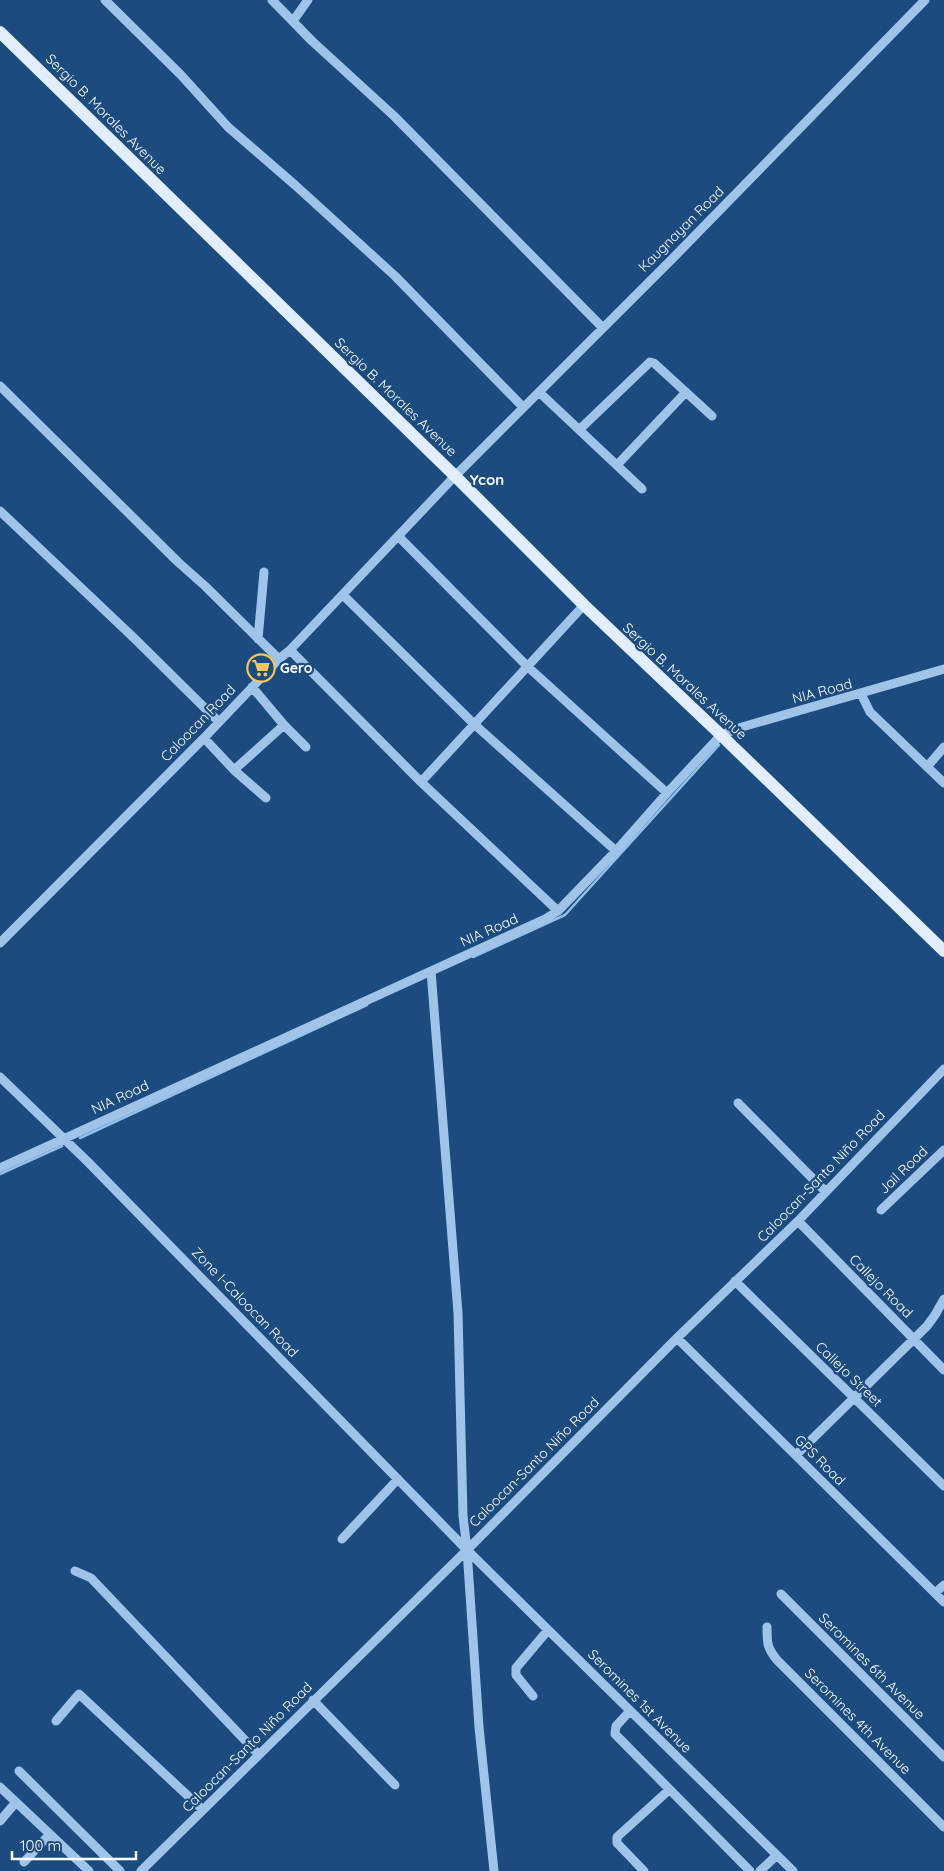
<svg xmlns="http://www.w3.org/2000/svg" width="944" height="1871" font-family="Quicksand,sans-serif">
<rect width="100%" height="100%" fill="#1c4c7f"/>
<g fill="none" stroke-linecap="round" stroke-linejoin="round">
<path stroke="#93c0eb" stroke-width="2.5" d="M473,957L565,915L719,745
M80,1138L367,1005
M0,1174L62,1146"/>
<path stroke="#a0c4e9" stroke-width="9" d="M105,0L181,75L228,127L295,185L395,276L523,407
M272,0L312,41L394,116L603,328
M293,21L308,0
M0,386L178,562L205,586L279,659
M539,392L642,489
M579,430L650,362L654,363L712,416
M617,465L686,392
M0,511L134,638L219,722
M399,537L528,667L667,793
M343,595L474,724L616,851
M258,639L264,572
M290,650L421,782L558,911
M861,694L870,712L944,783
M284,725L306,747
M204,738L234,770L266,798
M927,767L944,747
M234,770L284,725L252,687
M421,782L584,605
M0,943L204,738L279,659L290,650L455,476L674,257L925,0
M431,971L458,1313L463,1516L467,1550L479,1727L494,1871
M0,1077L88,1162L467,1550L793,1871
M738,1103L826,1192
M0,1168L545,919L558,911L616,851L667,793L721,735L742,727L944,669
M881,1210L944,1150
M798,1221L944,1370
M735,1281L944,1486
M677,1338L944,1602
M796,1455L927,1326L935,1315L944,1299
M342,1539L398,1479
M75,1571L91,1578L258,1754
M935,1593L944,1585
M781,1594L944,1757
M767,1627C767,1643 767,1648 777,1660L944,1827
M533,1696L516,1675V1668L548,1630
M313,1700L395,1785
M630,1711L616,1726L615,1734L750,1871
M56,1721L79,1694L203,1810
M19,1771L120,1871
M0,1787L89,1871
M0,1821L16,1802
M24,1862L49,1835
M141,1871L467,1550L677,1338L798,1221L944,1069
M644,1871L617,1843V1837L669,1790
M760,1871L777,1855"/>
<path stroke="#e2eefe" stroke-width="12" d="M0,32L455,476L584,605L721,735L944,951"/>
</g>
<defs>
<g id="supermarket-ring" transform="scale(1.4375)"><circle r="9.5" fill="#1c4c7f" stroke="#f9c55d" stroke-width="1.5"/><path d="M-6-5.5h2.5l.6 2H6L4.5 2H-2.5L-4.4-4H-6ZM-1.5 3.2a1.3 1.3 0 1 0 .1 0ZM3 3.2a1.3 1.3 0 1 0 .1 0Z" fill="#f9c55d"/></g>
</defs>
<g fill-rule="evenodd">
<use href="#supermarket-ring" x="261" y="668"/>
</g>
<g text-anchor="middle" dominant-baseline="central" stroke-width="4.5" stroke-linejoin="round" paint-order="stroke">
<g font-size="14" fill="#fff" stroke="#1c4c7f">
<text transform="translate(106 114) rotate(45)">Sergio B. Morales Avenue</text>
<text transform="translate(681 229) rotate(-45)">Kaugnayan Road</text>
<text transform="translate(396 397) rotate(44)">Sergio B. Morales Avenue</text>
<text transform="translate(685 681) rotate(43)">Sergio B. Morales Avenue</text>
<text transform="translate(822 691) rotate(-15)">NIA Road</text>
<text transform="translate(198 723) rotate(-46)">Caloocan Road</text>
<text transform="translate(489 930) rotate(-24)">NIA Road</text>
<text transform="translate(120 1097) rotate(-25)">NIA Road</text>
<text transform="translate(903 1170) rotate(-44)">Jail Road</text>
<text transform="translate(821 1176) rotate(-46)">Caloocan-Santo Niño Road</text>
<text transform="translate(881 1286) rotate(45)">Callejo Road</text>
<text transform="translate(245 1302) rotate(46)">Zone I-Caloocan Road</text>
<text transform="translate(849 1374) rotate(44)">Callejo Street</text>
<text transform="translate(820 1460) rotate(45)">GPS Road</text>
<text transform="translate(534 1462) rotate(-45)">Caloocan-Santo Niño Road</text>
<text transform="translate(872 1666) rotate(45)">Seromines 6th Avenue</text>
<text transform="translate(640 1701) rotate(45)">Seromines 1st Avenue</text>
<text transform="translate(858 1721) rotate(45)">Seromines 4th Avenue</text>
<text transform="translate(247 1747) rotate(-45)">Caloocan-Santo Niño Road</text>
</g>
<g font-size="14" font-weight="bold" fill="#fff" stroke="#1c4c7f" text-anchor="start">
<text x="280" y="668">Gero</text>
</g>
<g font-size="15" font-weight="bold" fill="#fff" stroke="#1c4c7f">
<text x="487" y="479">Ycon</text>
</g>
</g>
<path d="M12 1851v8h124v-8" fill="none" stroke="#ffffff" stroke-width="2.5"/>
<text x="20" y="1851" font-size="15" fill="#ffffff" stroke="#1c4c7f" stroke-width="4" paint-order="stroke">100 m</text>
</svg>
